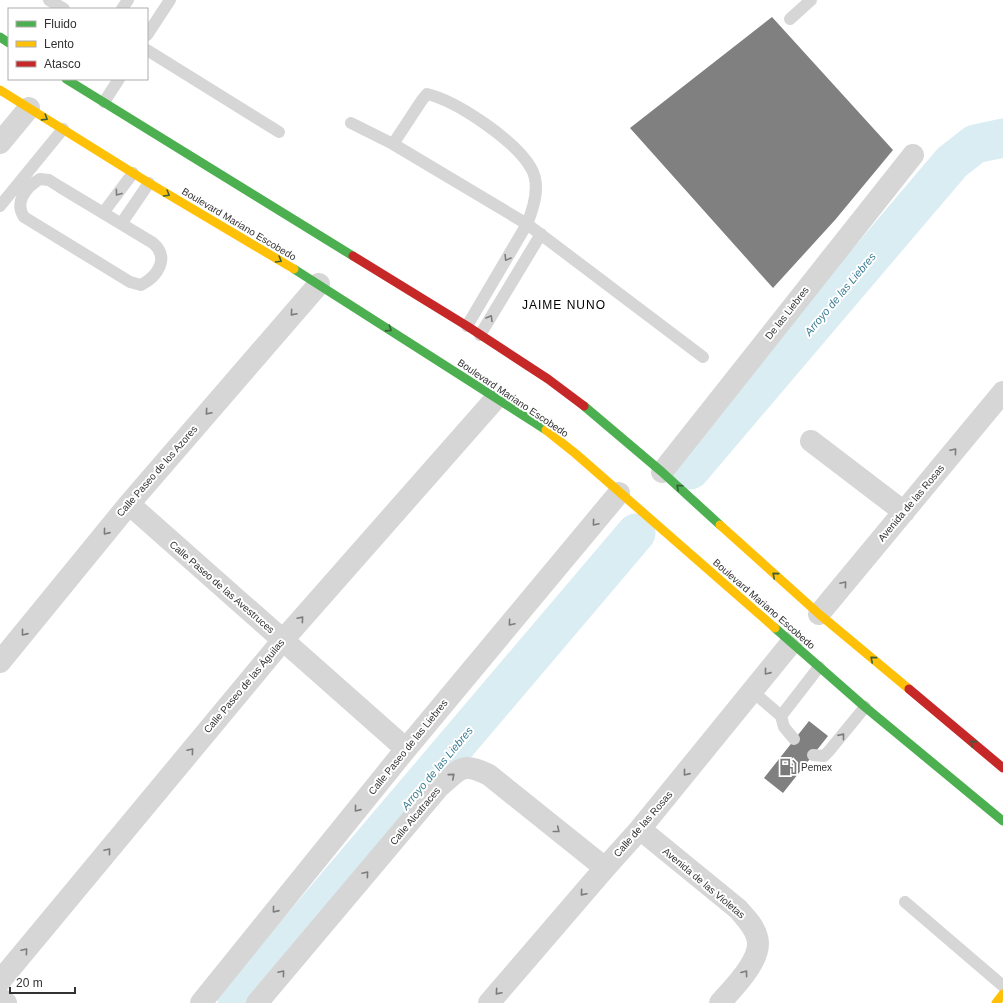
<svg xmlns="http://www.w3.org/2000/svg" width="1003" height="1003" font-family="Helvetica,sans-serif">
<rect width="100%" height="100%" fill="#fff"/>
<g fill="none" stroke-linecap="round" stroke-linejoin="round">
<path stroke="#daedf2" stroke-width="39" d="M690,470L952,162L975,144L1003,138
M237,1003L636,533"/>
</g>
<path fill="#808080" d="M772,17L893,150L835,220L773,288L630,128Z
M809,721L828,736L783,793L764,778Z"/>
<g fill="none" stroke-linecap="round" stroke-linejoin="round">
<path stroke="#d6d6d6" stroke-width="12" d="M49,0L64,9
M122,9L128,0
M790,19L811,0
M147,35L170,0
M147,50L279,132
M104,102L119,79
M351,123L393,144L527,224L703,357
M393,144L422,100L427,94C457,101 516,141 531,168C541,185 534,207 527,224L467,326
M40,179L49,180L60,187L153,243C170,258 158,276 141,285L130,282L24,217C14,202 26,187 40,179Z
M0,206L63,129
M103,213L133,173
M121,224L149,183
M480,335L541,234
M752,691L781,716
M794,739L784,727L781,716L819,667
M813,755L824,756L829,751L865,707
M905,902L1003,986"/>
<path stroke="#d6d6d6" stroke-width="22" d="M0,143L29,108
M811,441L904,512
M662,472L913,155
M129,504L406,749
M819,614L1003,392
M0,662L129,504L319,284
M640,829L738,909C746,918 754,926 757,937C764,958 733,988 720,1003
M0,981L283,640L497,397
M0,998L6,1003
M201,1003L406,749L619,493
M257,1003L439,787C460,769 462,761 489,775L605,868
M489,1003L605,868L640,829L792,642"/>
<path stroke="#4caf50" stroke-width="9" d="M0,37L9,43
M66,79L353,256
M294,269L546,430
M584,406L662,472L720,525
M775,628L865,707L1003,821"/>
<path stroke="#ffc107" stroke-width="9" d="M0,90L149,183L294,269
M546,430L576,454L775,628
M720,525L819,614L909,689
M996,1003L1003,994"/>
<path stroke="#c62828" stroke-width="9" d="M353,256L467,326L548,379L584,406
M909,689L1003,768"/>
</g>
<defs><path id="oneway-chevron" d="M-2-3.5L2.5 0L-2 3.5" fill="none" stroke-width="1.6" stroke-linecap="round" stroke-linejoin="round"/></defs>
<g stroke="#3b5e3c">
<use href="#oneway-chevron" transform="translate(45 118) rotate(32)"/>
<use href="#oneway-chevron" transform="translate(167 194) rotate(31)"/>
<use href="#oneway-chevron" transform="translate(279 260) rotate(31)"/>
<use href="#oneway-chevron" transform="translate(389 329) rotate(33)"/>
<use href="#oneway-chevron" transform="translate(679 487) rotate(-138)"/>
<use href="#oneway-chevron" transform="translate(775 575) rotate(-139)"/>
<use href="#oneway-chevron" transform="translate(873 659) rotate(-140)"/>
<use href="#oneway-chevron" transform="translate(973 743) rotate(-140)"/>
</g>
<g stroke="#7c7c7c">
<use href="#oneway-chevron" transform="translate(118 193) rotate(126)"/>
<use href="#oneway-chevron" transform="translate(507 258) rotate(121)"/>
<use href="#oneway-chevron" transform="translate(293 313) rotate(131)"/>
<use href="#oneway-chevron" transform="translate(490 318) rotate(-59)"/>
<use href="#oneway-chevron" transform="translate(208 412) rotate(131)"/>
<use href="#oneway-chevron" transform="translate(954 451) rotate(-50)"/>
<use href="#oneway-chevron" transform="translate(595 523) rotate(130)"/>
<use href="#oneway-chevron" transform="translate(106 532) rotate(129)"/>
<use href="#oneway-chevron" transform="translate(844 584) rotate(-50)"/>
<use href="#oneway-chevron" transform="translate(301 619) rotate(-49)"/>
<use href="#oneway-chevron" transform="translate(511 623) rotate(130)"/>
<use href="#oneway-chevron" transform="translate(24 633) rotate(129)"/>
<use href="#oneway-chevron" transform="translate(767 672) rotate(129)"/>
<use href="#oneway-chevron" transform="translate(842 736) rotate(-51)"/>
<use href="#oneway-chevron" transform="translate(191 751) rotate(-50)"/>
<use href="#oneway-chevron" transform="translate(686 773) rotate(129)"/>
<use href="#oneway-chevron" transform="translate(452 776) rotate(-41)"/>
<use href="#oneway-chevron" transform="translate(357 809) rotate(129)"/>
<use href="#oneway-chevron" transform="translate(557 830) rotate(39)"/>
<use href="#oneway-chevron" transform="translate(108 851) rotate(-50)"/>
<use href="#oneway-chevron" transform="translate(366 874) rotate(-50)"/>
<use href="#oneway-chevron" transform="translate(583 893) rotate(131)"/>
<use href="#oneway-chevron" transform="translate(275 910) rotate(129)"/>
<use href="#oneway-chevron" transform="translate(25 951) rotate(-50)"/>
<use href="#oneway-chevron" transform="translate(282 973) rotate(-50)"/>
<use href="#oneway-chevron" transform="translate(745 973) rotate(-53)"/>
<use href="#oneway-chevron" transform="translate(498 992) rotate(131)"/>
</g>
<defs>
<g id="fuel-bare" transform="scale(1.38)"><path d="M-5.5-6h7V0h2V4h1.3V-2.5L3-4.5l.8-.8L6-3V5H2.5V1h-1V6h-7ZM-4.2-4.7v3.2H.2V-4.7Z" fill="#7a7a7a" stroke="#fff" stroke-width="2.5" paint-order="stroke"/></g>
</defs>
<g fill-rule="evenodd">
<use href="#fuel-bare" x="788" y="767"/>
</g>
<g text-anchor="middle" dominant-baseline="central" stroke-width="4" stroke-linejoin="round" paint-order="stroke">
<g font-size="10" fill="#323232" stroke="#fff">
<text transform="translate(239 224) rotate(31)">Boulevard Mariano Escobedo</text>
<text transform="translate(787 313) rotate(-52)">De las Liebres</text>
<text transform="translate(513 398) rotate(34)">Boulevard Mariano Escobedo</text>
<text transform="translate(157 471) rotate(-49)">Calle Paseo de los Azores</text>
<text transform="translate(911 503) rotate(-50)">Avenida de las Rosas</text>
<text transform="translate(222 587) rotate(41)">Calle Paseo de las Avestruces</text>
<text transform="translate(764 604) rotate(41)">Boulevard Mariano Escobedo</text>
<text transform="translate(244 686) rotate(-50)">Calle Paseo de las Águilas</text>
<text transform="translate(408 747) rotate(-51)">Calle Paseo de las Liebres</text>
<text transform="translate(415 816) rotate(-50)">Calle Alcatraces</text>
<text transform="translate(643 824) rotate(-49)">Calle de las Rosas</text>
<text transform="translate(704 883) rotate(40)">Avenida de las Violetas</text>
</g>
<g font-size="10" fill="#323232" stroke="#fff" text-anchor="start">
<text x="801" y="767">Pemex</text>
</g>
<g font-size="11" font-style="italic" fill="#3a7d92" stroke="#fff">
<text transform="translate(840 294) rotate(-50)">Arroyo de las Liebres</text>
<text transform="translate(437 768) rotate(-50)">Arroyo de las Liebres</text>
</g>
<g font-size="12" letter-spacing="1" fill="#000" stroke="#fff">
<text x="564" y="305">JAIME NUNO</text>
</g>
</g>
<rect x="8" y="8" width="140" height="72" fill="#ffffff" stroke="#adadad"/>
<rect x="16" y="21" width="20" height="6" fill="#4caf50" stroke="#adadad"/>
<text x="44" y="28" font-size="12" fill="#323232">Fluido</text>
<rect x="16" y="41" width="20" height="6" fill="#ffc107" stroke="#adadad"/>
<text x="44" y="48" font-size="12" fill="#323232">Lento</text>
<rect x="16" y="61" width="20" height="6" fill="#c62828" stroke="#adadad"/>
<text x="44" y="68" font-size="12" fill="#323232">Atasco</text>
<path d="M10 987v6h65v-6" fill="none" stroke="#323232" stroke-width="2"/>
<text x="16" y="987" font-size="12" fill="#323232" stroke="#ffffff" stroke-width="3" paint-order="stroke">20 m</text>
</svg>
